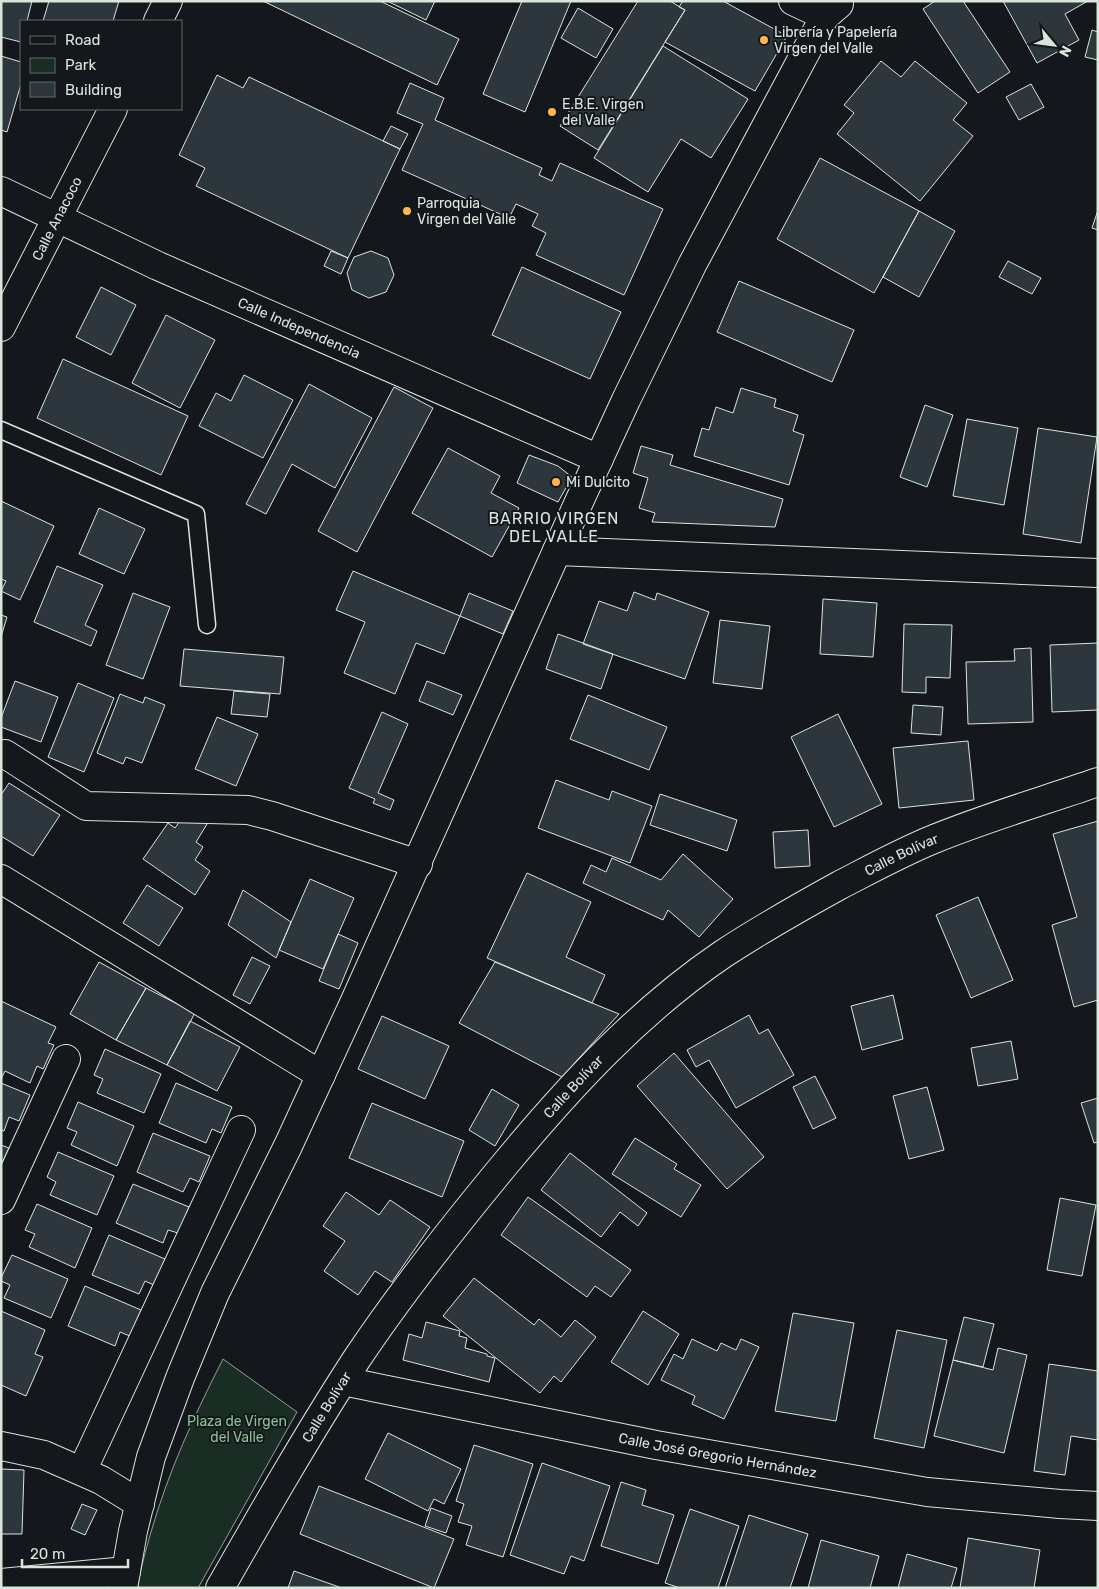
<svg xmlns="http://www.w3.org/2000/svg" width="1099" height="1589" font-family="Rubik,sans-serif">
<rect width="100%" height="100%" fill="#14181c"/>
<path fill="#1a2d24" stroke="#939e99" d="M223,1359L297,1412L198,1588H138C140,1569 146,1550 151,1532C169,1470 194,1416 223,1359Z"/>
<path fill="#2c363c" stroke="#d8e6dc" d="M1,1H32L27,21H21V42L1,37Z
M49,1H119L113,21H43Z
M263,1H380L459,39L437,85Z
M387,1H435L426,20Z
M522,1H571L525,112L483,94Z
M638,1H670L685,10L598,150L560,126Z
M683,1H723L787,36L755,91L665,42L685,10L679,7Z
M935,1H963L1010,72L978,93L923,9Z
M1003,1H1088L1065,14L1079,40L1037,63Z
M578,8L613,29L596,58L561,38Z
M1092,30L1098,32V60L1085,57Z
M663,46L748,99L711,158L681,139L648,192L594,158Z
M1,56L21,62V84L7,132L1,130Z
M881,61L901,77L915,61L967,103L953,120L973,136L920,201L837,134L854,113L844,105Z
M217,75L243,88L249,77L400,149L348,258L196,186L205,168L179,155Z
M410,83L444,98L435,120L542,168L539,175L552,181L560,163L663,209L624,295L536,255L546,233L532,226L538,214L516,204L509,218L402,170L423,124L397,113Z
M1031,84L1044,107L1019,120L1006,97Z
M391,126L408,134L400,149L383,141Z
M820,158L919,211L874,293L777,239Z
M1098,210V230L1092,228Z
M919,211L955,231L919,297L883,277Z
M331,251L348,258L341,274L324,266Z
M371,251L388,258L394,275L386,292L369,298L352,290L347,273L354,257Z
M1008,261L1041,278L1032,294L999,277Z
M522,267L621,312L590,379L492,335Z
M739,281L854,330L832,382L717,332Z
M101,287L136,305L111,355L76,337Z
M166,315L215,340L180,408L132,383Z
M63,359L188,416L161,475L37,418Z
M244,375L293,400L263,458L199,426L216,393L231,401Z
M309,384L372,418L335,488L292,464L266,514L246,504Z
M394,387L433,408L357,552L318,531Z
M741,388L776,399L774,407L798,415L793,431L804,435L789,485L694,456L702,428L709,430L716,407L733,413Z
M925,405L953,415L927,487L900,477Z
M967,419L1018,428L1004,505L953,496Z
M1038,428L1097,437L1081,543L1023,534Z
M641,446L673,455L670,465L783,499L775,527L652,522L655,513L639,508L648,478L633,473Z
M448,448L500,476L491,493L519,508L492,557L412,513Z
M529,455L558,466L572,477L558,502L517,483Z
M1,501L54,526L20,600L1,591L6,581L1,579Z
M99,508L145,529L124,574L79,554Z
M57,566L103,585L85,625L97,631L91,646L34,622Z
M353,571L460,616L444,654L416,643L395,694L344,673L365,622L336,610Z
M634,592L655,600L657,593L709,612L685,679L583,644L599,601L627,611Z
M133,593L170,607L143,679L106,665Z
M469,593L513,611L503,634L460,616Z
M823,599L877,603L873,657L820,654Z
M1,615L7,617L1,637Z
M720,620L770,626L762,689L713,683Z
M904,624L952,625L950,678L926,677V693L902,692Z
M558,634L613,654L601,689L546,669Z
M1098,643V710L1052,712L1050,645Z
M1031,648L1033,722L968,724L966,662L1015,661L1014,649Z
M184,649L284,657L280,694L180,686Z
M15,681L58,697L41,742L1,727V718Z
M427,681L462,695L453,715L419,701Z
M78,683L114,698L84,772L48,757Z
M234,691L270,694L267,717L231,714Z
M120,694L143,703L145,697L165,705L142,763L126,757L123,764L97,753Z
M588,695L667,727L649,770L570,739Z
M913,705L943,707L941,735L911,733Z
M382,712L408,724L378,793L394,800L390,810L373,803L375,799L349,788Z
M838,714L882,804L834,827L791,737Z
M217,717L258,734L236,786L195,769Z
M968,741L974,800L899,808L893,748Z
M556,780L609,800L612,791L652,806L630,863L538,828Z
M9,783L60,815L33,856L1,836V795Z
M660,794L737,820L727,851L650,825Z
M212,816L196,842L203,847L195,860L210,871L195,895L143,859L168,823L175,828L182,818Z
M1098,821V1000L1074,1007L1052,925L1077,917L1053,834Z
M808,830L810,866L775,868L773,832Z
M683,854L733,899L699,937L668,910L663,920L583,883L591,865L606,872L612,858L661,880Z
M527,873L591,902L566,957L605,975L592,1003L487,958Z
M310,879L354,898L323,969L279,950Z
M147,885L183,908L159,946L123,923Z
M243,890L291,922L276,958L228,925Z
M978,897L1013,980L971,998L936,915Z
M338,934L358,943L339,989L319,981Z
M252,957L270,966L250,1004L233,995Z
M99,962L146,988L116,1040L70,1014Z
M495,962L592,1003L619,1014L562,1077L459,1023Z
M146,988L195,1013L167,1065L116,1040Z
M893,995L903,1039L862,1050L851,1006Z
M1,1001L56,1027L48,1043L54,1045L43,1069L37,1066L30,1083L5,1071L1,1079Z
M749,1015L759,1034L768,1029L794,1075L736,1108L709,1060L696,1067L687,1050Z
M382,1016L449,1046L425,1099L358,1069Z
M190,1021L240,1047L217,1091L167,1065Z
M1011,1041L1018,1079L978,1086L971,1048Z
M105,1049L161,1074L144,1113L97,1093L103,1079L94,1075Z
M674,1053L764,1157L727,1189L637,1086Z
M815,1076L836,1118L813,1129L793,1087Z
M1,1083L30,1095L19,1121L9,1117L4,1131L1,1130Z
M176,1083L232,1107L221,1133L212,1129L206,1143L159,1123Z
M927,1087L944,1150L909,1159L893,1096Z
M492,1089L519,1105L495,1146L469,1130Z
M1098,1098V1142L1094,1143L1081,1103Z
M78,1102L134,1126L117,1166L71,1145L77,1132L67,1128Z
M372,1103L464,1141L442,1197L349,1158Z
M153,1133L210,1156L199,1182L190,1178L183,1192L137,1172Z
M635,1138L677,1164L674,1169L701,1185L681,1217L612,1174Z
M1,1145L9,1148L1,1165Z
M58,1152L114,1176L97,1215L50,1195L56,1182L47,1177Z
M570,1153L647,1213L638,1226L620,1212L601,1237L541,1190Z
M133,1184L189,1207L178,1233L168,1230L163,1243L116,1223Z
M346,1192L379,1215L390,1200L430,1227L392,1282L375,1271L358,1295L324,1271L345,1241L323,1226Z
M528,1197L631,1270L611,1297L595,1286L587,1297L501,1235Z
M1060,1198L1096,1205L1082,1276L1047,1270Z
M37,1204L92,1228L75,1268L29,1247L35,1234L25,1230Z
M109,1235L165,1259L154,1285L145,1281L139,1294L92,1275Z
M12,1255L68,1279L51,1318L4,1298L10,1285L1,1281V1278Z
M474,1278L534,1325L539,1319L561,1337L575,1320L596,1337L561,1382L554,1376L540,1393L443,1316Z
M85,1286L141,1310L130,1336L120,1332L115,1346L68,1326Z
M1,1311L45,1330L35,1354L43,1357L26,1396L1,1385Z
M643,1311L679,1334L648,1385L611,1362Z
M793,1313L854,1323L836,1421L775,1411Z
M964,1317L994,1324L983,1367L953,1360Z
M426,1322L460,1331L459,1336L467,1338L465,1348L487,1354V1356L495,1358L489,1382L403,1360L409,1334L422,1338Z
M897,1330L947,1340L924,1448L874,1438Z
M692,1339L717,1351L721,1343L736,1350L741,1339L759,1347L724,1419L692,1404L695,1396L661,1380L674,1354L683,1359Z
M998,1348L1027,1355L1004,1453L934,1436L953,1360L993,1370Z
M1049,1364L1098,1371V1440L1071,1436L1065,1475L1034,1471Z
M388,1433L461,1469L444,1504L434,1499L428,1511L365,1479Z
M474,1445L533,1464L503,1557L466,1545L472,1526L458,1522L464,1504L456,1501Z
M542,1463L610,1486L584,1561L571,1556L564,1574L510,1555Z
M1,1469L24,1470L22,1534H1Z
M621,1482L646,1490L642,1505L674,1515L658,1564L601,1546Z
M319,1486L454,1539L434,1588L300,1534Z
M82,1504L97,1510L85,1535L71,1529Z
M431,1508L452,1516L446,1533L425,1526Z
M690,1509L739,1526L718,1588H680L665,1583Z
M749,1515L808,1534L790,1588H725Z
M968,1538L1040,1550L1034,1588H960Z
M821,1540L879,1556L870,1588H808Z
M907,1554L957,1568L951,1588H898Z
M294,1571L342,1588H288Z"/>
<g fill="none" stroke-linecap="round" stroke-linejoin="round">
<g stroke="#d8e6dc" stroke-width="19">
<path id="lane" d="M1,430L196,514L207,625"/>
</g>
<g stroke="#d8e6dc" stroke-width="30">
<g id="street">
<path d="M793,1L825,16L839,4"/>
<path d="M158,21L168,1"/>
<path id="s1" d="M1,191L158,266L599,459"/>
<path id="s2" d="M1,327L113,109"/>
<path d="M557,551L1098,573"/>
<path d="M5,754L86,806L248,810L272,816L418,864"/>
<path d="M1,879L321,1075"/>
<path d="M1,1200L66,1059"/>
<path id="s3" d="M343,1381L656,1445L927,1492L1060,1504L1098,1506"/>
<path d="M1,1446L44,1455L101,1480L140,1504"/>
<path d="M82,1471L241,1130"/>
<path d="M1,1583L126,1571"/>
<path d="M123,1588L133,1531L151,1457L180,1378L215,1293L288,1146L354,1003L578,504L626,400L692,265L833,1"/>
<path id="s4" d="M220,1588C264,1511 308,1434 356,1360C402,1291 453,1227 506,1163C570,1086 639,1011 723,954C761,929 800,907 840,885C871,869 902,852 934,839C988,817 1043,801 1098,782"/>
</g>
</g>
<use href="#lane" stroke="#14181c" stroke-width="16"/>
<use href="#street" stroke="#14181c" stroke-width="28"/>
</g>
<g fill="#ffb74d" stroke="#14181c" stroke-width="2">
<circle cx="764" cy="40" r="5"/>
<circle cx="552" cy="112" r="5"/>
<circle cx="407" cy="211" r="5"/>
<circle cx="556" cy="482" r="5"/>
</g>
<g text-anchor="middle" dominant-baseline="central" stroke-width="4" stroke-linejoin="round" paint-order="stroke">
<g font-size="14" fill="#d8e6dc" stroke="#14181c" text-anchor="start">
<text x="774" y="32">Librería y Papelería<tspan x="774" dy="16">Virgen del Valle</tspan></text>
<text x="562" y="104">E.B.E. Virgen<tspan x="562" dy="16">del Valle</tspan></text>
<text x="417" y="203">Parroquia<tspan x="417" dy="16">Virgen del Valle</tspan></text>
<text x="566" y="482">Mi Dulcito</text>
</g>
<g font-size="14" fill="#d8e6dc" stroke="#14181c">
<text stroke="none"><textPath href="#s2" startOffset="122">Calle Anacoco</textPath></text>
<text stroke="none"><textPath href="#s1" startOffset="328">Calle Independencia</textPath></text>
<text stroke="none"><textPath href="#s4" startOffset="1020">Calle Bolívar</textPath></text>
<text stroke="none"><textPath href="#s4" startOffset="615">Calle Bolívar</textPath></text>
<text stroke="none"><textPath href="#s4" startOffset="210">Calle Bolívar</textPath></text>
<text stroke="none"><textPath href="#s3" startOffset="382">Calle José Gregorio Hernández</textPath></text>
</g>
<g font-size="14" fill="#8ac095" stroke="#14181c">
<text x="237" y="1421">Plaza de Virgen<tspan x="237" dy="16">del Valle</tspan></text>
</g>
<g font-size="16" letter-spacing="1" fill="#d8e6dc" stroke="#14181c">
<text x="554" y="518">BARRIO VIRGEN<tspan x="554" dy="18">DEL VALLE</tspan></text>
</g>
</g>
<rect width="1099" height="1589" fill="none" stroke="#d8e6dc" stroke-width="5"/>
<rect x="20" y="20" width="162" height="90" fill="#14181c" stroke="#626a69"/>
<rect x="30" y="36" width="25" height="8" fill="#14181c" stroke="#626a69"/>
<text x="65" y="45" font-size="15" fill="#d8e6dc">Road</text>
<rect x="30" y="58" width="25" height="15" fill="#1a2d24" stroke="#626a69"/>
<text x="65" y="70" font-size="15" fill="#d8e6dc">Park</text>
<rect x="30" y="82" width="25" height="15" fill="#2c363c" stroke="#626a69"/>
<text x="65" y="95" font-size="15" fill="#d8e6dc">Building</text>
<g transform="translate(1054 45) rotate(119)" stroke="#14181c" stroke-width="4" paint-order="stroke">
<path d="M0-4L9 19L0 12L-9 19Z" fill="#d8e6dc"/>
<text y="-8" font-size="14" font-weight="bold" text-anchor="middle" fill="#d8e6dc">N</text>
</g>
<path d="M22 1559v8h106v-8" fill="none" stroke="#d8e6dc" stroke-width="2.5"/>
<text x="30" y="1559" font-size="15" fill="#d8e6dc" stroke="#14181c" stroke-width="4" paint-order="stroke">20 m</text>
</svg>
